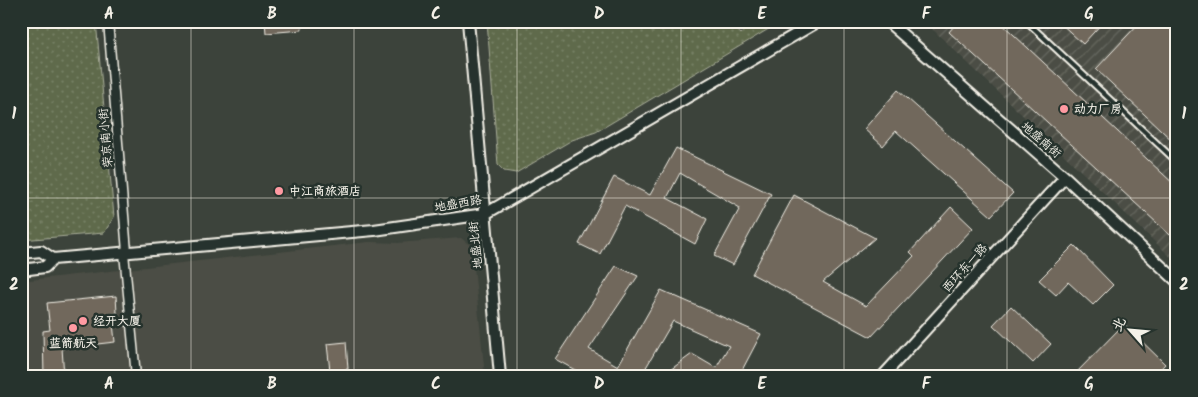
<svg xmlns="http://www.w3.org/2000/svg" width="1198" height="397" font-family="Kalam,'LXGW WenKai TC',sans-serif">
<defs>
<pattern id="industrial-furrows" width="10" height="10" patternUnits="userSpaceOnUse" patternTransform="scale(1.25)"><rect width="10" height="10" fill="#4c4e45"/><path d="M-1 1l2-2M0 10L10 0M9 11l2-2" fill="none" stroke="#666860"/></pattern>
<pattern id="grass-dots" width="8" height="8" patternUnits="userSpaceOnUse" patternTransform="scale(1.25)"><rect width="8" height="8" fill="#5f6b4c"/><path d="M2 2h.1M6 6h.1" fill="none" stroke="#778166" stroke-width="1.8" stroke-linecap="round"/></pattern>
</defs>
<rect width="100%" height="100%" fill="#3c433b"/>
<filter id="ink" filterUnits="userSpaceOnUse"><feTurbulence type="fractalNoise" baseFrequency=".02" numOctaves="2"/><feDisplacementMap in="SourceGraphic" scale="10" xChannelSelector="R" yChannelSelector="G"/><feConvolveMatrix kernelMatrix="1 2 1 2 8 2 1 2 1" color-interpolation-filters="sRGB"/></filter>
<g filter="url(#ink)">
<path fill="#4c4e45" d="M461,238L472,247L485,376H21V281L369,242L398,243Z"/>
<path fill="url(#industrial-furrows)" d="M727,21H754L741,34Z
M924,21H1177V263Z"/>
<path fill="url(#grass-dots)" stroke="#aaae9a" d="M21,21H96L114,217L104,233L21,240Z
M487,21H727L741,34L754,21H782L596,132L572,140L516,173L504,171L498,165Z"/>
<path fill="#71675b" stroke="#f4f1e8" d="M265,21H301L302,30L266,33Z
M958,21H999L1177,187V228L1170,235L949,32Z
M1058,21H1104L1083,44Z
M1141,21H1177V145L1096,69Z
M898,90L1013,193L991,216L896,131L883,146L864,129Z
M676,148L771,194L733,265L714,256L740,208L680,173L667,198L707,219L695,244L625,206L600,254L579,244L614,177L650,195Z
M794,195L875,238L823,282L866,306L914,256L910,252L951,207L973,228L871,337L752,274Z
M1074,245L1113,285L1093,305L1068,282L1056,295L1039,280Z
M616,266L638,276L589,349L618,366L661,290L761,334L739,376H684L670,370L692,354L716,368L729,346L673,321L641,376H586L555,359Z
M116,296L117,313L112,314L115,342L62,348L64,376H44L43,331L50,330L47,303Z
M1011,306L1051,344L1033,363L993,325Z
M1124,324L1165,364L1154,376H1073Z
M346,342L348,369L330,371L327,344Z"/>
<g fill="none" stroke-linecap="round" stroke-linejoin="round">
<g stroke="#f4f1e8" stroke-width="8">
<path id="service" d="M736,21H743
M1026,21L1177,162"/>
</g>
<g stroke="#f4f1e8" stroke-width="11">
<path id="minor" d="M108,21L127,252
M124,253L136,376"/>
</g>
<g stroke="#f4f1e8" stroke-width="14">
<path id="tertiary" d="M468,21L500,376
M887,21L1065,177L1177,281
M21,253L41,251L53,259
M21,270L45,267L53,259L374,230L485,214L819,21
M883,376L1065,177"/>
</g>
<use href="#service" stroke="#26332d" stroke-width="4"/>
<use href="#minor" stroke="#26332d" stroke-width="8"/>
<use href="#tertiary" stroke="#26332d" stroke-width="10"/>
</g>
</g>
<path fill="none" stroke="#f4f1e8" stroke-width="1" stroke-opacity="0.55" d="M191,21V376M354,21V376M517,21V376M681,21V376M844,21V376M1007,21V376M21,198H1177"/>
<g fill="#ff9aa2" stroke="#26332d" stroke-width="2">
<circle cx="1064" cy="109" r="5"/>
<circle cx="279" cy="191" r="5"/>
<circle cx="83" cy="321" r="5"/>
<circle cx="73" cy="328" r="5"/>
</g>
<g text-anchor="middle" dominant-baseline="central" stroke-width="5" stroke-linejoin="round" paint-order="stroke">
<g font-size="12" font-weight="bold" fill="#f4f1e8" stroke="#26332d" text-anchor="start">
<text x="1074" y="109">动力厂房</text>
<text x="289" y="191">中江商旅酒店</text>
<text x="93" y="321">经开大厦</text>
<text x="73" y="343" text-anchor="middle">蓝箭航天</text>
</g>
<g font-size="12" fill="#f4f1e8" stroke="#26332d">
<text transform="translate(106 138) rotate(-95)">荣京南小街</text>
<text transform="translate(1041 140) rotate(41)">地盛南街</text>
<text transform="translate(458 204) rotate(-10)">地盛西路</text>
<text transform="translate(476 245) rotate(-96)">地盛北街</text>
<text transform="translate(965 268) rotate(-48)">西环东一路</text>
</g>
</g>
<rect width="1198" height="397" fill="none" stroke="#26332d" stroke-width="55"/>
<g transform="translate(1130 330) rotate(297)" stroke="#26332d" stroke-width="4" paint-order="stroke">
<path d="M0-4L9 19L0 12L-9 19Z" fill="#f4f1e8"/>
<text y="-8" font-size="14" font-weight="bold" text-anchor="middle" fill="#f4f1e8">北</text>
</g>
<rect x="28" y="28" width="1142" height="342" fill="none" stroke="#f4f1e8" stroke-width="2"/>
<g font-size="16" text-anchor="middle" font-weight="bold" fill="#f4f1e8">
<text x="109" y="19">A</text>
<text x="272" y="19">B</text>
<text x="436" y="19">C</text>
<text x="599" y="19">D</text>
<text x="762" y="19">E</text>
<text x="926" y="19">F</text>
<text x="1089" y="19">G</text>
<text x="14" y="119">1</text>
<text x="1184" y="119">1</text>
<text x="14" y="290">2</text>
<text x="1184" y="290">2</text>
<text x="109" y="389">A</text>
<text x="272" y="389">B</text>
<text x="436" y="389">C</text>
<text x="599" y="389">D</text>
<text x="762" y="389">E</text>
<text x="926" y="389">F</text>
<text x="1089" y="389">G</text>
</g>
</svg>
